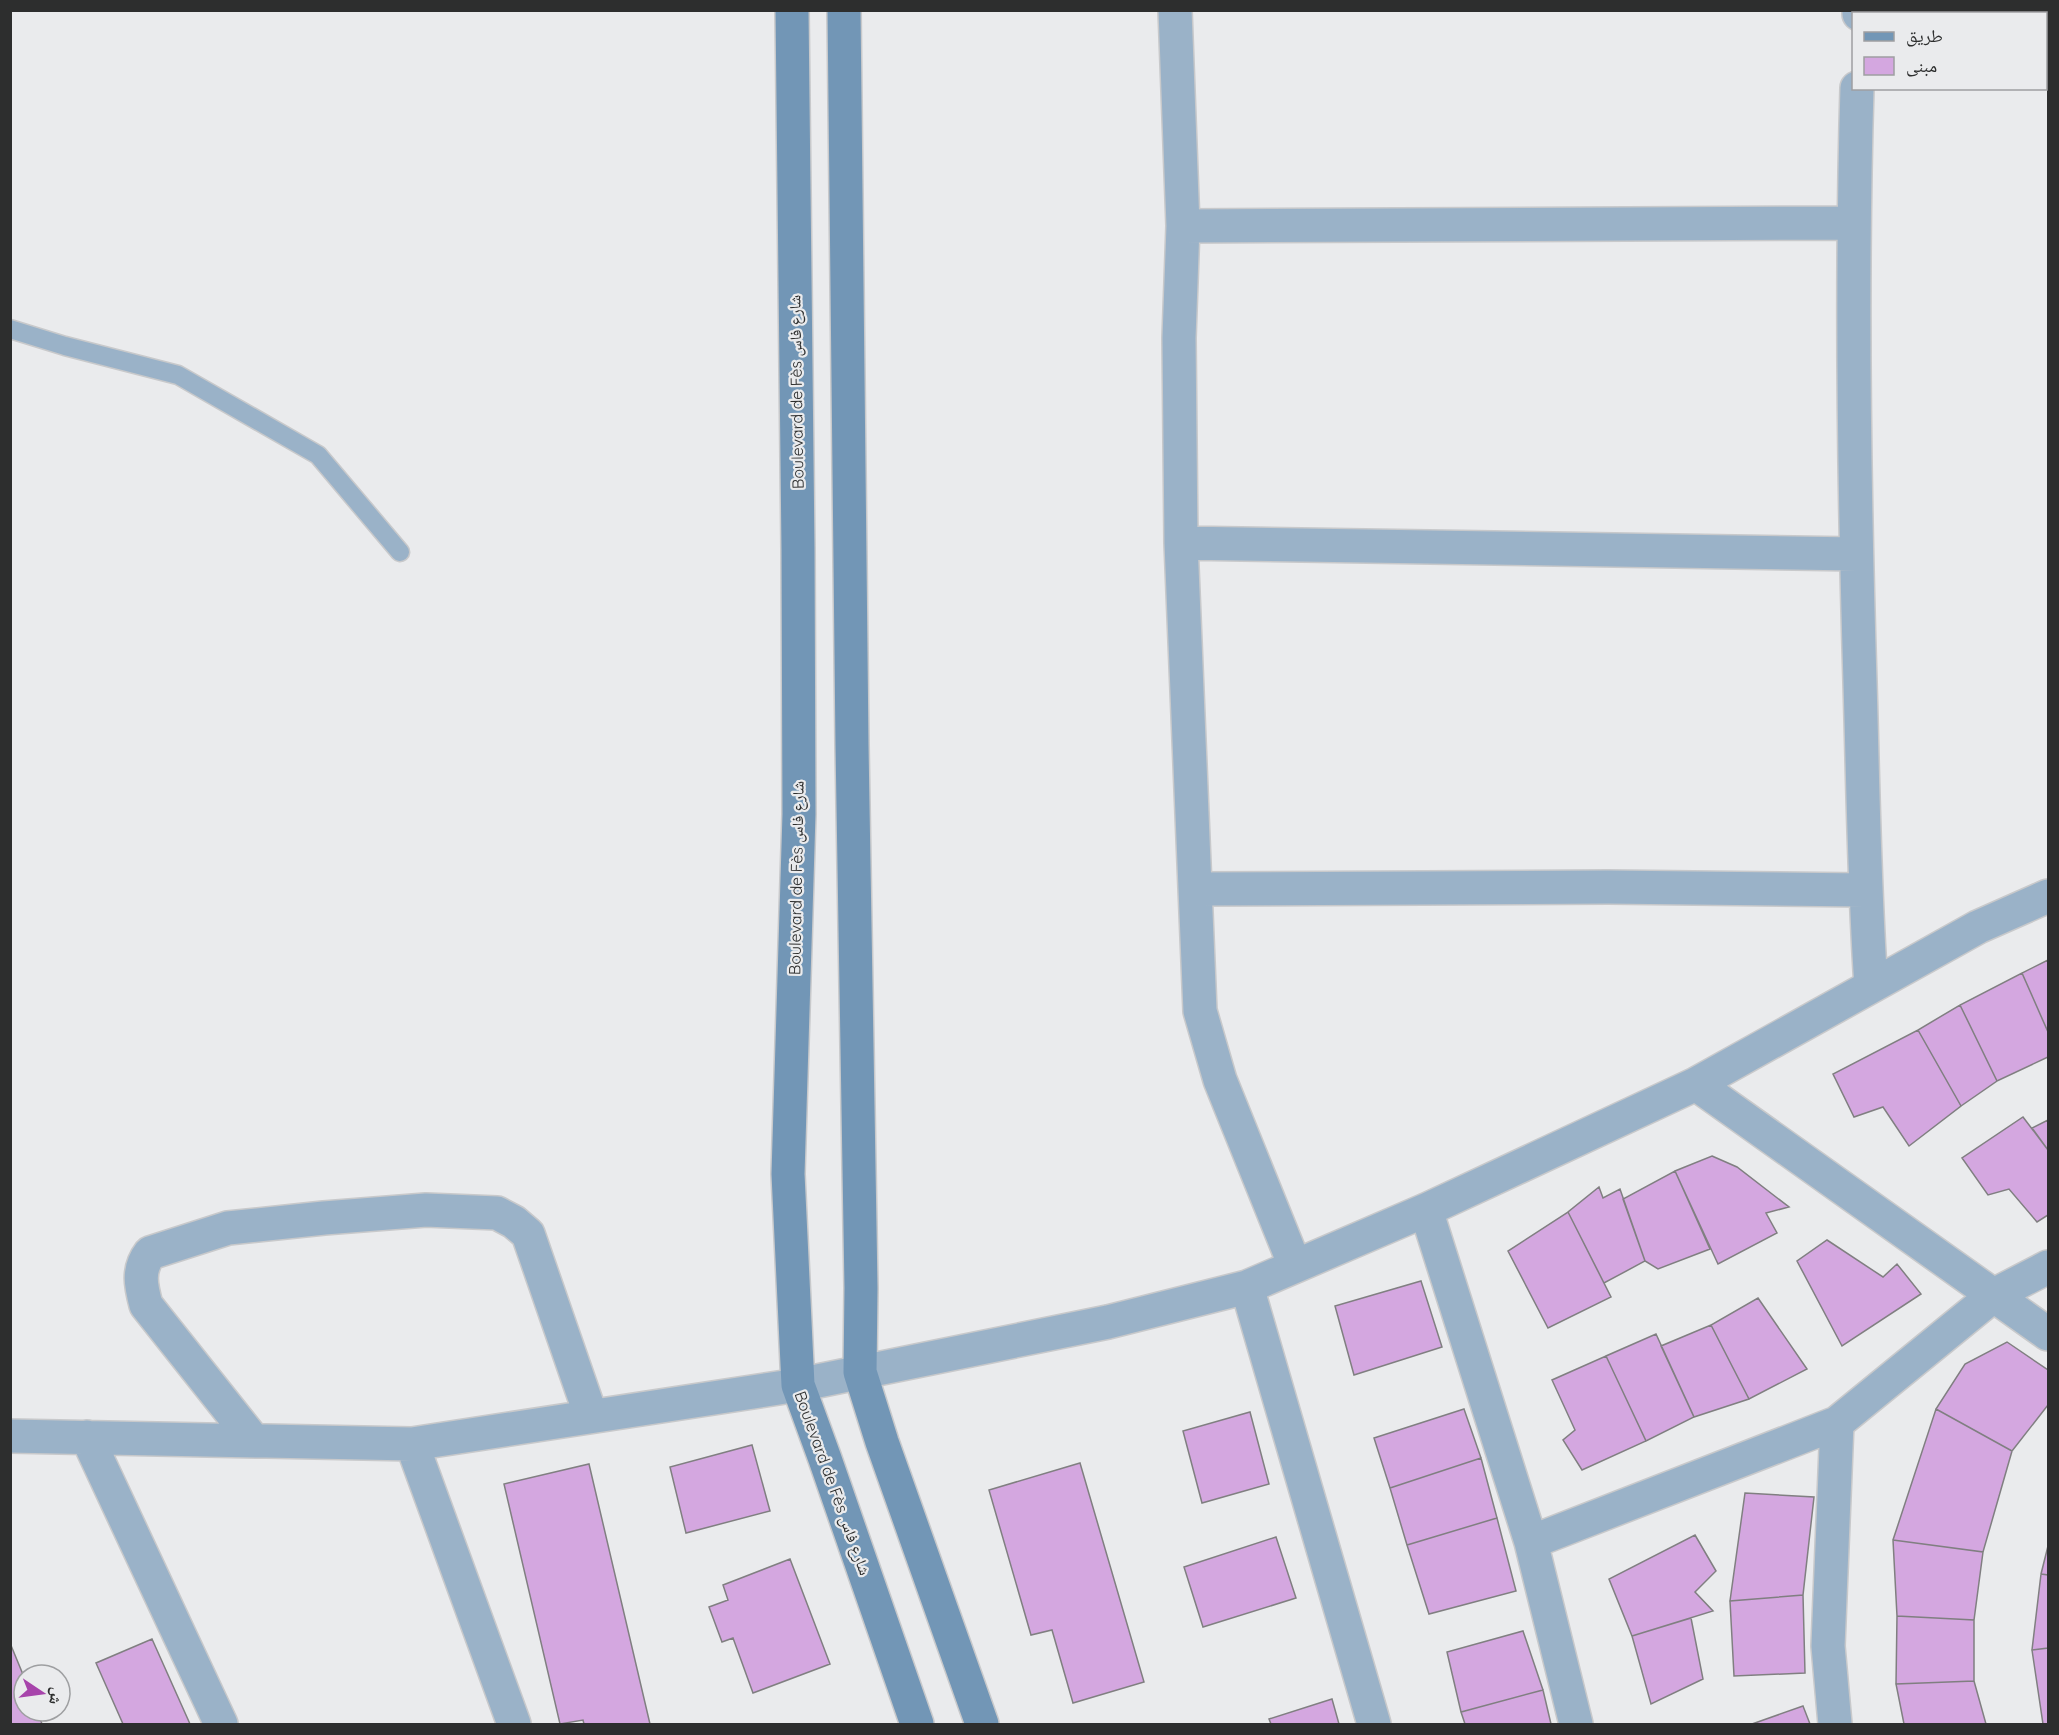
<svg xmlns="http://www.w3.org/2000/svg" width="2059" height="1735" font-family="Quicksand,'Noto Naskh Arabic',sans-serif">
<rect width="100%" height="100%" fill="#eaebed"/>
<path fill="#d4a7e0" stroke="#807f81" stroke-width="1.5" d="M2048,960V1032L2022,973Z
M2022,973L2048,1032V1057L1997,1081L1960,1005Z
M1960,1005L1997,1081L1961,1106L1918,1030Z
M1918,1030L1961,1106L1909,1146L1883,1107L1854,1117L1833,1074Z
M2023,1117L2048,1150V1215L2037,1222L2009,1189L1988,1195L1962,1158Z
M2048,1120V1150L2032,1128Z
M1712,1156L1737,1167L1789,1207L1766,1213L1777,1233L1718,1264L1675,1171Z
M1675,1171L1710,1249L1658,1269L1645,1261L1623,1199Z
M1599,1187L1603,1198L1620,1189L1645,1261L1604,1283L1568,1212Z
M1568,1212L1611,1297L1548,1328L1508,1251Z
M1827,1240L1883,1277L1897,1264L1921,1294L1842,1346L1797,1261Z
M1421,1281L1442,1347L1354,1375L1335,1306Z
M1758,1298L1807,1369L1749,1399L1711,1325Z
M1711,1325L1749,1399L1694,1417L1661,1346Z
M1656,1334L1694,1417L1646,1441L1606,1356Z
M2007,1342L2048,1370V1405L2012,1451L1936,1409L1965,1364Z
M1606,1356L1646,1441L1582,1470L1563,1440L1575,1430L1552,1380Z
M1464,1409L1481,1458L1390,1488L1374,1438Z
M1936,1409L2012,1451L1983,1552L1893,1540Z
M1250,1412L1269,1484L1202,1503L1183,1431Z
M752,1445L770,1511L686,1533L670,1467Z
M1481,1458L1497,1518L1407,1545L1390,1488Z
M1080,1463L1144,1682L1073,1703L1052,1630L1031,1635L989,1490Z
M589,1464L650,1724H584L583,1720L560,1724L504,1484Z
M1745,1493L1814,1497L1803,1595L1730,1601Z
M1497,1518L1516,1591L1429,1614L1407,1545Z
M1695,1535L1716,1571L1695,1592L1713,1611L1632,1636L1609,1579Z
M1276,1537L1296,1598L1203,1627L1184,1567Z
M1893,1540L1983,1552L1974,1620L1897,1616Z
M2048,1546V1575L2041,1574Z
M790,1559L830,1664L753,1693L733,1638L722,1642L709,1607L728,1600L723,1585Z
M2041,1574L2048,1575V1648L2032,1650Z
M1803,1595L1805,1673L1734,1676L1730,1601Z
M1897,1616L1974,1620V1681L1896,1684Z
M1691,1618L1703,1679L1651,1704L1632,1636Z
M1523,1631L1543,1690L1461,1712L1447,1652Z
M152,1639L190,1724H123L96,1663Z
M10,1643L24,1677V1711H37L42,1724H10Z
M2048,1648V1724H2043L2032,1650Z
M1974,1681L1986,1724H1904L1896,1684Z
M1543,1690L1551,1724H1465L1461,1712Z
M1332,1699L1339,1724H1271L1269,1719Z
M1803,1706L1810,1724H1752Z"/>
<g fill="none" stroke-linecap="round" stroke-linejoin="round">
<g stroke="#c8c9cb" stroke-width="21">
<path id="lane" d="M10,329L65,346L178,375L318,455L400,552"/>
</g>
<g stroke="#c8c9cb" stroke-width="36">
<path id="street" d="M1175,10L1183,226L1179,338L1181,543L1200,1011L1220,1080L1295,1266
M1859,14V10
M1857,88C1851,286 1854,485 1860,682C1863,784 1864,885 1871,986
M1183,226L1853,223
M1181,543L1856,554
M1195,889L1608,887L1864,890
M1696,1084L2048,1334
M1426,1210L1531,1542L1576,1724
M1247,1287L1374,1724
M10,1436L412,1444L798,1385L1108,1322L1247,1287L1426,1210L1696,1084L1978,927L2048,896
M87,1437L221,1724
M254,1441L146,1305C141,1286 137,1270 150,1253L228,1228L324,1218L426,1210L497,1213L514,1222L528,1234L591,1416
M412,1444L514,1724
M1531,1542L1837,1423
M1835,1724L1828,1646L1837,1423L1994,1295L2048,1267"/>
</g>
<g stroke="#c8c9cb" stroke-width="36">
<path id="secondary" d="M792,10L798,549L799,814L788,1174L798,1385L825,1459L917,1724
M844,10L852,745L861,1288L860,1372L882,1442L982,1724"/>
</g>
<use href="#lane" stroke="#9ab2c8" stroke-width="18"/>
<use href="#street" stroke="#9ab2c8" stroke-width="33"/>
<use href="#secondary" stroke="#7296b6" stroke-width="33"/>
</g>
<g text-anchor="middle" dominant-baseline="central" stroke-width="4.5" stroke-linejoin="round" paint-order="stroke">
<g font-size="16" fill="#2d2e2e" stroke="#eaebed">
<text transform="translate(796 392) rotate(-91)">Boulevard de Fès شارع فاس</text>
<text transform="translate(796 878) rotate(-89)">Boulevard de Fès شارع فاس</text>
<text transform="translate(833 1483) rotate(70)">Boulevard de Fès شارع فاس</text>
</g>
</g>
<rect width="2059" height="1735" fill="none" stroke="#2d2e2e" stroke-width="24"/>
<rect x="1852" y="12" width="195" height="78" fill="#eaebed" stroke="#9e9fa1" stroke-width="1.5"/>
<rect x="1864" y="32" width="30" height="9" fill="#7296b6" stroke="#9e9fa1" stroke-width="1.5"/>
<text x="1906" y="42" font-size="18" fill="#2d2e2e">طريق</text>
<rect x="1864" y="57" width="30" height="18" fill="#d4a7e0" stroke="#9e9fa1" stroke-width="1.5"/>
<text x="1906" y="72" font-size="18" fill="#2d2e2e">مبنى</text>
<g transform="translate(42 1693) rotate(103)"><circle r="28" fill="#eaebed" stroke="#9e9fa1" stroke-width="1.5"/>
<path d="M0-4.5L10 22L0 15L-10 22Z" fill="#a744ab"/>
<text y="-9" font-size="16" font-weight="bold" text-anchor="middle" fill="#2d2e2e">ش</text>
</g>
</svg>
